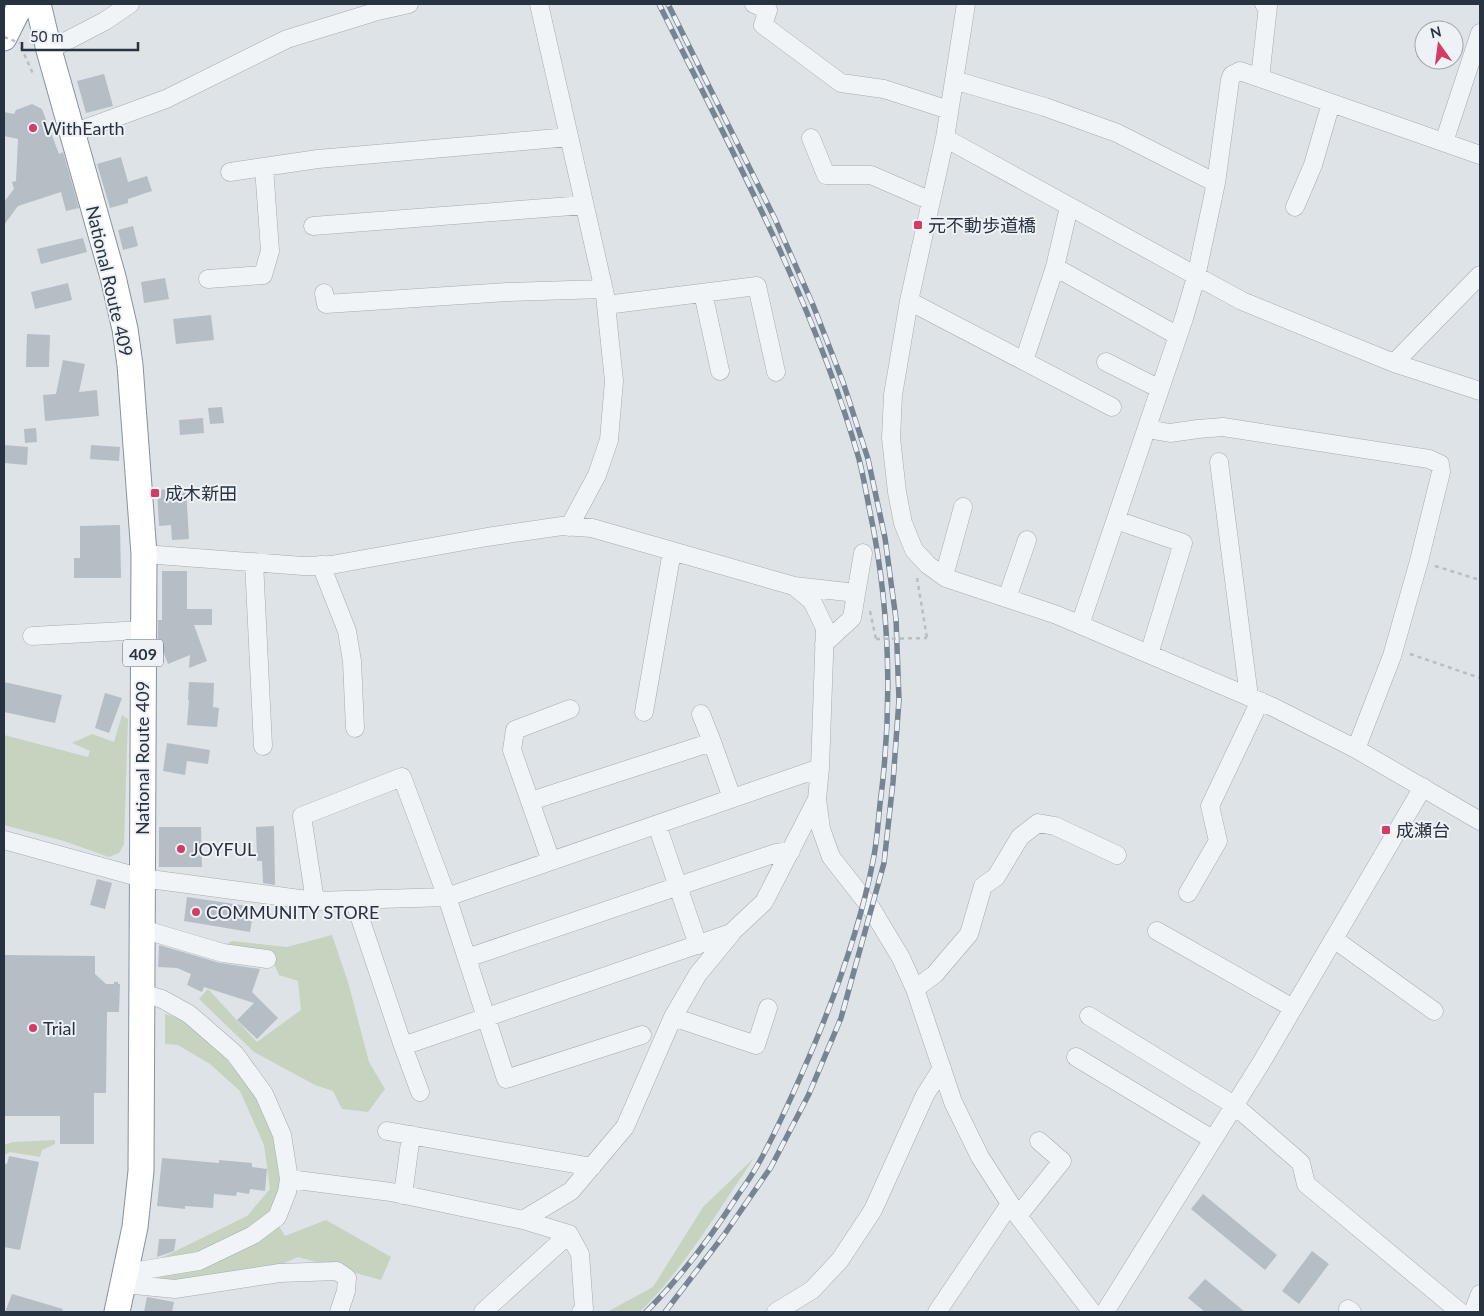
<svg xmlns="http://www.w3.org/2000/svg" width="1484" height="1316" font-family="Lato,'Noto Sans JP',sans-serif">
<rect width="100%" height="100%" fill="#dee3e8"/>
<path fill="#c6d3bf" d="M122,715L128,719L124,844L119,853L109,857L64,841L4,825V735L88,757L90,751L72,743L92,734L114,742Z
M332,935L348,982L369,1062L385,1089L368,1112L342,1109L333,1091L315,1085L254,1052L199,999L208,989L257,1042L301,1010L298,981L279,975L270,955L224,946L232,941L287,947Z
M165,1014L182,1019L226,1059L257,1096L271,1121L284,1189L271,1213L285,1236L326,1220L391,1257L381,1280L298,1257L270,1269L200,1281H154L148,1277L153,1262L247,1216L270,1189L264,1145L240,1091L210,1064L178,1045L165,1044Z
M55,1140V1144L42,1150L40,1157L10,1152L4,1155V1145L13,1142Z
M754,1158C718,1211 685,1267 640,1312H607L653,1287L703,1207Z"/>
<path fill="#b5bdc5" d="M104,74L113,106L86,113L77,81Z
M32,104L42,109L59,154L63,152L79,208L66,211L61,192L18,206L4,225V202L14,189L12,182L16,181L18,139L4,136V112L14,114L16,110Z
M121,157L128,182L147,176L152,191L128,199V203L110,208L97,164Z
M133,226L138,246L123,250L118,230Z
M83,238L87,252L41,264L37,249Z
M165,278L169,299L144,303L141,282Z
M68,283L72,300L35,309L31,292Z
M211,315L214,340L176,344L173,319Z
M27,334L50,335L49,367H26Z
M63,360L85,364L79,392L97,390L99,416L45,421L43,395L56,394Z
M222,407L224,423L210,424L208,408Z
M203,418L204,433L180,435L179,420Z
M36,428L37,442L25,443L24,429Z
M4,445L28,447L27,465L4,463Z
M91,445L120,447L119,461L90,459Z
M186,488L189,539L172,540L171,525L159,526L157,490Z
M120,525L121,578H74V558H80V526Z
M162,571H187V609H212V625H194L207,661L189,668L190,655L168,664L158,638V620H162Z
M4,682L62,695L55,723L4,712Z
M189,682L214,683L213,707L219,708L217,727L187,725L189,700H188Z
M105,693L122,698L109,733L95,728Z
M167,743L210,750L208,764L187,761L185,775L163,771Z
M274,826L275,885L263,883L262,861H257L256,827Z
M159,827H201L202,867H159Z
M97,879L112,883L105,909L90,905Z
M187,897L254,907L250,932L184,921Z
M159,945L220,963L260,969L252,992L278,1018L257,1039L237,1020L254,1003L204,987L202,992L187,985L191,974L177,968L158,967Z
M4,955L95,956V974L106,984H120L119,1012H107L106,1093H94V1144H60V1116H4Z
M9,1156L39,1162L20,1250L4,1247V1163L7,1164Z
M162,1158L219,1163V1160L252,1163V1167L267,1169L265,1191L250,1189L249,1194L237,1192L236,1196L214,1194L213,1208L185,1206V1209L157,1206Z
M1203,1194L1277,1255L1265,1270L1191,1209Z
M159,1239H176L174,1251L157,1257Z
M1312,1251L1329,1264L1299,1304L1282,1291Z
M1205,1279L1245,1312H1205L1188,1298Z
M12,1294L63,1309L62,1312H5Z
M147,1297L174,1302L172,1312H144Z"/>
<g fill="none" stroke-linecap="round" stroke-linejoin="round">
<g stroke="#a3abb2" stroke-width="19">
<path id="minor" d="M539,4L605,295L614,381L609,440L597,475L569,527
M754,4L768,10L763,25L841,83L884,89L949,110
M966,4L945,138L909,301L893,395L891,438L897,492L903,523L914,550L928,565L946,578L1057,615L1273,707L1356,749L1480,821
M49,50L105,21L130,4
M1260,78L1268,6L1264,4
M954,80L1045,107L1117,133L1216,183
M73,133L166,99L287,39L378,11L409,4
M811,138L826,175H871L931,201
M945,138L1242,301L1394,363L1480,275
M1444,142L1480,33
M230,172L318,159L569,137
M1295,207L1313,165L1331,103
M313,226L584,205
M1055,267L1178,336
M208,279L263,275L270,251L264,167
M324,293L326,304L507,292L603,289
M703,293L720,371
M909,301L1112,407
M606,305L757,286L776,372
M1024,361L1055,267L1069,207
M1106,362L1160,389
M1394,363L1480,391
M1147,429L1170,433L1198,429L1223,427L1429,459L1440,464L1441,472L1419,561L1392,656L1356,749
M1219,462L1249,697
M1116,520L1183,543L1149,654
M144,554L303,566L331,565L487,537L562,526L592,528L794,586L812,601L825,628L820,768L817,799L821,829L831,857L871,908L901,958L915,989L953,1102L980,1157L1018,1216L1092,1312
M254,562L263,746
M321,565L347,631L352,661L355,728
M944,576L963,507
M794,586L856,593
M1007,598L1027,540
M1080,625L1184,318L1196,277L1216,183L1230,80L1232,75L1240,71L1480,155
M32,636L143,630
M824,644L852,618L863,553
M644,712L672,551
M701,714L712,742
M531,801L712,742L732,798
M657,825L698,945
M4,840L142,878L315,901L447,897L820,768
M551,861L512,750L515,730L570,709
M1188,893L1218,841L1210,806L1260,701
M354,900L403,1046
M315,901L302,816L402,777L447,897L506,1079L642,1035
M142,929L223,953L267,959
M1157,931L1293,1008
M1334,939L1434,1011
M467,958L776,853L791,851
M915,989L935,974L969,934L983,886L996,877L1020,837L1038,823L1055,826L1117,855
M1089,1016L1234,1105L1301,1163L1306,1184L1460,1312
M673,1017L756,1045L768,1008
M1076,1057L1212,1139
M420,1092L403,1046L731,933L764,902L817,799
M387,1131L592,1167
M289,1179L391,1192L523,1220L569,1234L580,1254L584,1309L581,1312
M403,1195L411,1135
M1018,1216L1062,1161L1039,1141
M523,1220L571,1191L625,1127L673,1017L698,974L731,934
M126,1273L199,1261L253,1235L277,1217L287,1192L289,1179L282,1135L264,1094L235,1054L189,1014L162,999L142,993
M124,1284L175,1289L280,1273L337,1271L347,1278L346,1291L339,1312
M1348,1309L1352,1312
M483,1312L569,1234
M776,1312L812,1290L840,1260L873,1210L925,1095L942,1068
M937,1312L1010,1204
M1105,1312L1261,1063L1423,787
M1473,1312L1480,1294"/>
</g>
<g stroke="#8592a0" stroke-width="27">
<path id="highway" d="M38,4L49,50L113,277L125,329L130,365L144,554L141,1171L135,1227L117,1312
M4,38L21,4"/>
</g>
<path stroke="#b8bec4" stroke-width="2.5" stroke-dasharray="4 4" stroke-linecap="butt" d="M21,47L34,76
M1435,566L1480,580
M917,578L927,638
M870,611L876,639
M1410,654L1480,678
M115,984V983H122"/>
<use href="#minor" stroke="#f1f4f7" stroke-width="18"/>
<use href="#highway" stroke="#fff" stroke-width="25"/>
<g stroke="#778593" stroke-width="5.5">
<path id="rail" d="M646,1312C681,1277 711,1237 738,1195C746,1184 754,1172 761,1159C781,1122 798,1083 815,1043C839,985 861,923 873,861C877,842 878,823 880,804C893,705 890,605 869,507C866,491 863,475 859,459C813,299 732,152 659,4
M665,1312L724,1235L771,1167L809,1094L841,1018L884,863L893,782L899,700L896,619L885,538L868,459L843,382L813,305L775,219L668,4"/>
</g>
<use href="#rail" stroke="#eef2f6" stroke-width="4" stroke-dasharray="11" stroke-linecap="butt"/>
<path stroke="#b8bec4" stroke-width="2.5" stroke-dasharray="4 4" stroke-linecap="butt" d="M4,37L20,43
M876,639L927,638"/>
</g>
<g fill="#d43c64" stroke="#eef2f6" stroke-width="2">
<circle cx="33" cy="128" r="5"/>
<rect x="913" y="220" width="10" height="10" rx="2.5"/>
<rect x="150" y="488" width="10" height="10" rx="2.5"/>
<rect x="1381" y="825" width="10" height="10" rx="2.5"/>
<circle cx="181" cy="849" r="5"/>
<circle cx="196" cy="912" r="5"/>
<circle cx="33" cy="1028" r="5"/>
</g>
<g text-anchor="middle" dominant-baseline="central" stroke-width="4" stroke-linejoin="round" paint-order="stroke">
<rect fill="#eef2f6" stroke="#636c77" stroke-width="1" x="123" y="639.5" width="40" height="27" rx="4"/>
<g font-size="16" font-weight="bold" fill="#273340">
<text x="143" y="653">409</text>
</g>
<g font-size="18" fill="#273340" stroke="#eef2f6" text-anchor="start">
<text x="43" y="128">WithEarth</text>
<text x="928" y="225">元不動歩道橋</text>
<text x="165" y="493">成木新田</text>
<text x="1396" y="830">成瀬台</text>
<text x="191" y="849">JOYFUL</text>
<text x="206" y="912">COMMUNITY STORE</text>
<text x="43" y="1028">Trial</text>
</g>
<g font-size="18" fill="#273340" stroke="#eef2f6">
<text transform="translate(110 281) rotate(77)">National Route 409</text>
<text transform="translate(142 758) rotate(-90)">National Route 409</text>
</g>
</g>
<rect width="1484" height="1316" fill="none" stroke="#273340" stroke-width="10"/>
<g transform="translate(1439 45) rotate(346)"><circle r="24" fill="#eef2f6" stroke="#9ea6ad"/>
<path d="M0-4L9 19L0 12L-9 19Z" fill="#d43c64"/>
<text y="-8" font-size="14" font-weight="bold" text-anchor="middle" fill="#273340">N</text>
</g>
<path d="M22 42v8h116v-8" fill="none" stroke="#273340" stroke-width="2.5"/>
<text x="30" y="42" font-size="15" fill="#273340" stroke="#eef2f6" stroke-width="4" paint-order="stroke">50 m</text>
</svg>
